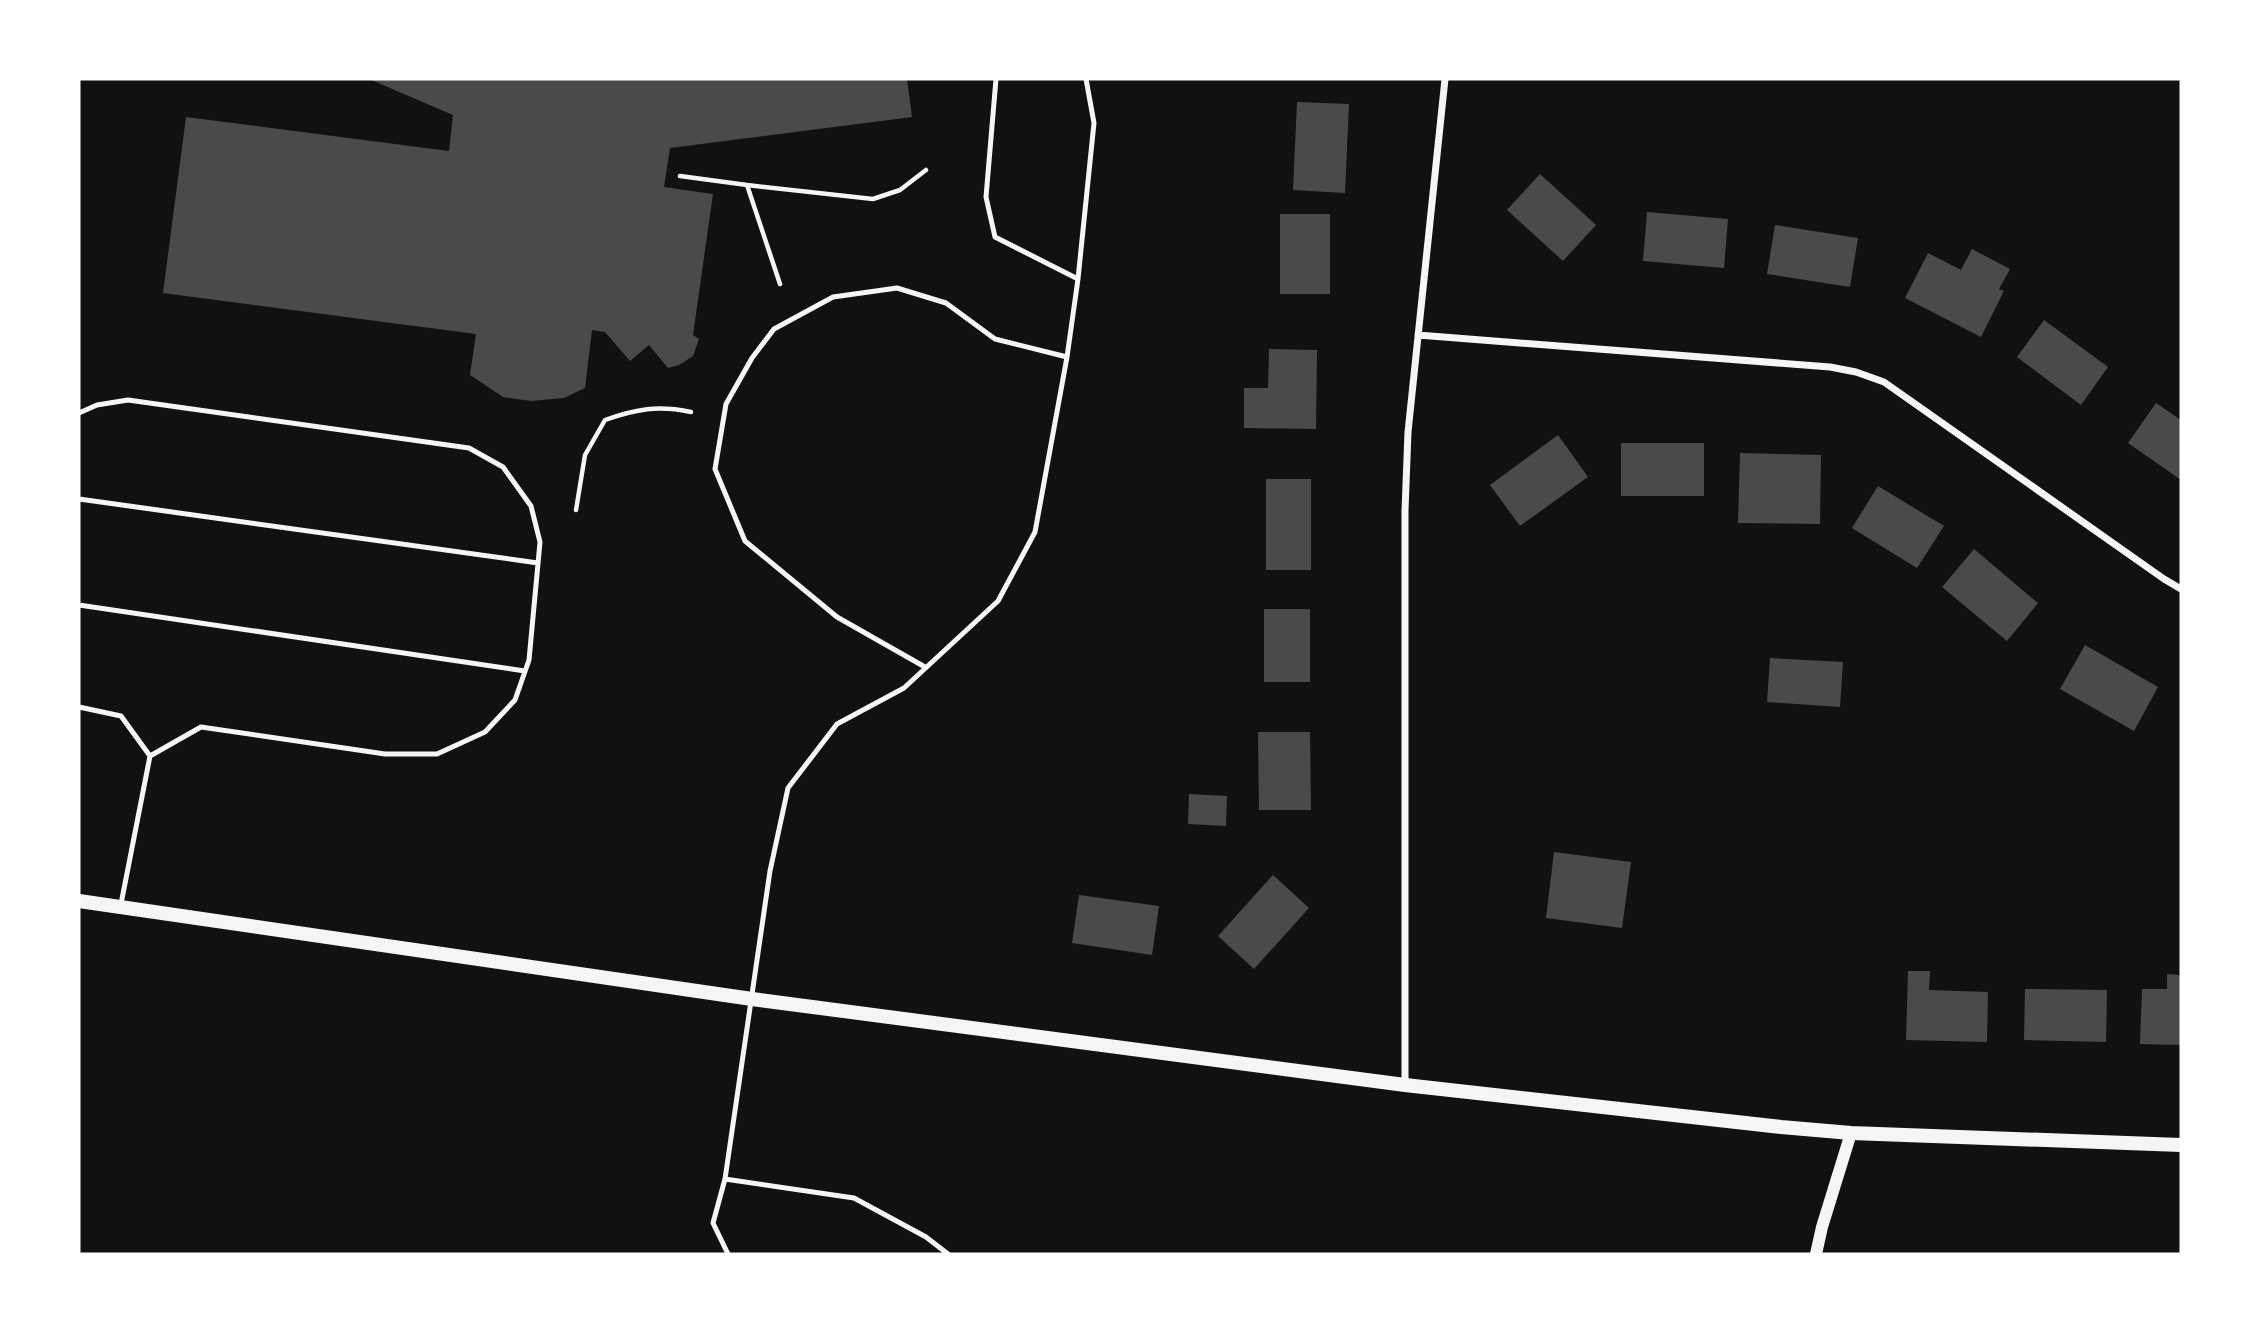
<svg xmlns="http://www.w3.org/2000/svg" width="2260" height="1333" font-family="Roboto,sans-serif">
<rect width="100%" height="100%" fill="#111"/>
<path fill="#4a4a4a" d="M369,79H907L912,117L670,148L664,187L713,194L693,335L699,339L693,356L679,365L668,368L649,345L630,361L605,332L592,330L585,388L564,398L531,401L503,397L470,375L476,334L163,293L186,117L449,151L453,115Z
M1297,102L1349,104L1345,193L1293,190Z
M1540,174L1596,225L1563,261L1507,210Z
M1647,212L1728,219L1724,268L1643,261Z
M1280,214H1330V294H1280Z
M1775,225L1858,238L1850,287L1767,274Z
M1972,249L2010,269L1999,289L2004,291L1981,337L1905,298L1928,253L1961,270Z
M2044,320L2108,367L2081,405L2017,357Z
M1269,349L1317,350L1316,429L1244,428V388H1268Z
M2156,403L2181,420V480L2128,443Z
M1558,435L1588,477L1520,526L1490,485Z
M1621,443H1704V496H1621Z
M1740,453L1821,455L1820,524L1738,523Z
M1266,479H1311V570H1266Z
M1878,486L1944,526L1917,568L1852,528Z
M1974,549L2038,603L2007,641L1942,587Z
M1264,609H1310V682H1264Z
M2085,645L2158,687L2134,731L2060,689Z
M1770,658L1843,662L1840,707L1767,702Z
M1258,732H1310L1311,810H1259Z
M1189,794L1227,796L1226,826L1188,824Z
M1554,852L1631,862L1622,928L1546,918Z
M1273,875L1309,908L1254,969L1218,936Z
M1079,895L1159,906L1152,955L1072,943Z
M1908,971H1930L1929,990L1988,992L1987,1042L1906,1040Z
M2167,974L2181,975V1045L2140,1044L2142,989H2167Z
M2025,989L2107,990L2106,1042L2024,1040Z"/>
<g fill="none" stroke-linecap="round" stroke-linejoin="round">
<path stroke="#f5f5f5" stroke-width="4.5" d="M680,176L747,185
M780,284L747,185L873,199L900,190L926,170
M576,510L585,455L605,420C636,409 658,405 691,412"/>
<path stroke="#f5f5f5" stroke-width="5" d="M996,79L986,197L995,237L1078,279
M79,413L97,405L128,400L469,448L503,467L531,506L540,542L529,660L515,700L485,732L437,754H385L201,727L150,756
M79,499L538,563
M79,605L525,671
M925,667L837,617L745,541L715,469L726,404L752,358L774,329L833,297L897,288L946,303L995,339L1067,357
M79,707L121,716L150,756L121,904
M725,1179L854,1198L926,1237L948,1254
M728,1254L713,1223L725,1179L770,871L788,788L837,724L904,688L998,601L1035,532L1067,357L1078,279L1094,123L1086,79"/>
<path stroke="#f5f5f5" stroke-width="7" d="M1418,335L1830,367L1856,372L1884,382L2164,579L2181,589
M1405,1085V511L1408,432L1445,79"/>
<path stroke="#f5f5f5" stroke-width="12" d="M1816,1254L1822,1227L1851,1133"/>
<path stroke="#f5f5f5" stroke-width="14" d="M79,901L752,999L1405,1085L1781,1127L1851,1133L2181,1145"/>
</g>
<rect width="2260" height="1333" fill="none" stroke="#ffffff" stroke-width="161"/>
</svg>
